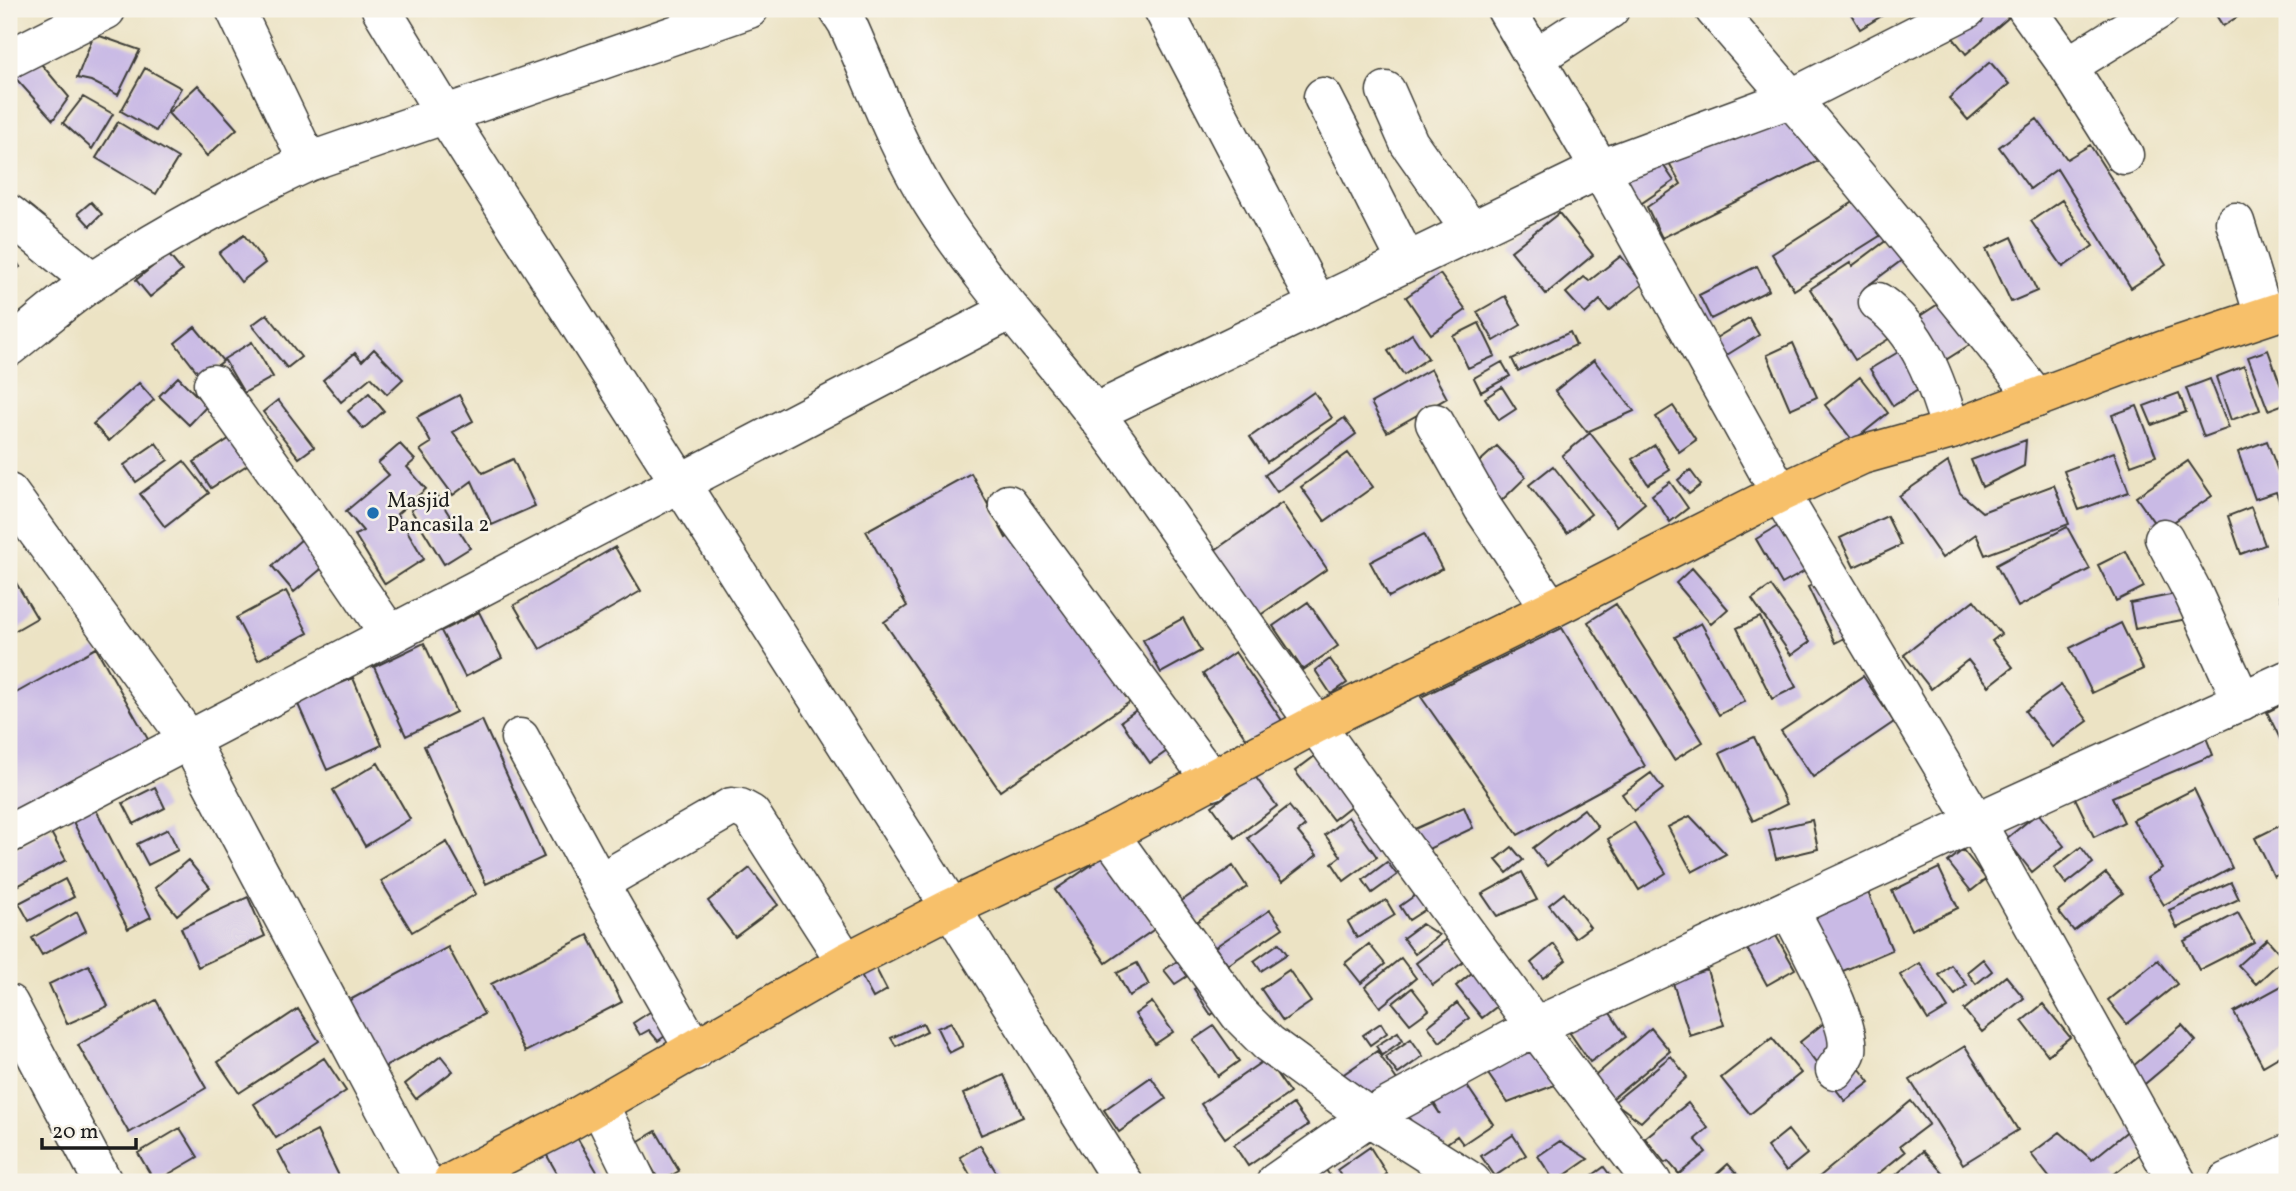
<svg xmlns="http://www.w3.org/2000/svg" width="2296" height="1191" font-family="Vollkorn,serif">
<rect width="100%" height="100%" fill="#f7f3e8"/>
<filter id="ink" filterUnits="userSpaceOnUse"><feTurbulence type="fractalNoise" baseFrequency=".0143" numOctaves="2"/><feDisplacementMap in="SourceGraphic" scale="14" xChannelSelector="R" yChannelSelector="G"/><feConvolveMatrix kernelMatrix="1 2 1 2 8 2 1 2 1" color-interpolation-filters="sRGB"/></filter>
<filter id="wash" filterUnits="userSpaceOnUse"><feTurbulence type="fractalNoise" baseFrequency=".00686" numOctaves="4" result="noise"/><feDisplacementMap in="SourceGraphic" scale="28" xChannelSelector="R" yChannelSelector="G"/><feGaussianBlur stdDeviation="1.57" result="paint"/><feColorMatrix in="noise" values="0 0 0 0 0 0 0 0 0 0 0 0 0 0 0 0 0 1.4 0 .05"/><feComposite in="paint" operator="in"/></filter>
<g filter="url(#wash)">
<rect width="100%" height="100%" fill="#ece3c4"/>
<g id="blocks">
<path fill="#c9bae5" d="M1848,9H1893L1860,29Z
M1980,9H2001L2008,18L1966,54L1950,34Z
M2212,9H2247L2248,10L2223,26Z
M94,34L140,50L118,95L91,81L77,78Z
M32,53L69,97L53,120L10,72Z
M1990,62L2009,84L1968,120L1949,98Z
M145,68L181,88L156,131L121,111Z
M198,85L237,129L207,156L168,113Z
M83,97L113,114L92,149L63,123Z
M1796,107L1820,160L1662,238L1647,207L1681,184L1663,152Z
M2037,119L2067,159L2090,145L2166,265L2131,288L2057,169L2030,189L1999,147Z
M118,122L178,158L156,194L96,158Z
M1655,153L1674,181L1636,207L1618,179Z
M1860,198L1883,234L1794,290L1772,254Z
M2062,200L2093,246L2063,267L2031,221Z
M91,202L102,214L90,226L78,213Z
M1559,213L1593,255L1546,294L1511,251Z
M244,235L265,263L241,282L219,253Z
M2012,237L2037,291L2011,302L1986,249Z
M1887,240L1902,260L1866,287L1895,335L1855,360L1810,289L1850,263L1852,266Z
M9,250L20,267L9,274Z
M168,254L182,271L150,297L136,280Z
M1621,256L1643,284L1609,311L1600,300L1585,314L1566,293L1584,277L1589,281Z
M1757,266L1769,290L1711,319L1699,295Z
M1440,274L1466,310L1431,334L1406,297Z
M1505,296L1521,325L1494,341L1477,312Z
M1946,299L1974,342L1933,368L1906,325Z
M267,314L301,357L287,368L252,325Z
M1749,318L1759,335L1722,358L1711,341Z
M1479,323L1495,356L1468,368L1453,336Z
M195,327L223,361L202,378L175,343Z
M1570,332L1576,345L1518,371L1512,359Z
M1412,334L1428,358L1404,375L1388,351Z
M252,342L273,377L244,393L224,359Z
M1793,343L1817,397L1790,409L1767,355Z
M1910,345L1932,381L1893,406L1870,369Z
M374,349L403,379L387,394L371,377L341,402L323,380L355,353L362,361Z
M2268,350L2287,403L2268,410L2248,357Z
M1594,360L1634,411L1587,432L1555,391Z
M1502,362L1510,376L1481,392L1474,378Z
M2244,366L2260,410L2231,420L2216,377Z
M1431,369L1447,398L1387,432L1371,403Z
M178,377L207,406L189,425L159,396Z
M1860,377L1888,413L1853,441L1825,405Z
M2210,379L2229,428L2204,437L2186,388Z
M139,383L154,400L109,441L93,424Z
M1502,387L1516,409L1499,420L1485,398Z
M1314,392L1332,418L1267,462L1250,437Z
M369,393L384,411L363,429L348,411Z
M2179,393L2186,412L2152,425L2144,406Z
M459,395L473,421L453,432L483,473L513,459L535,506L492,525L472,481L453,495L420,450L431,443L417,417Z
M278,400L314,447L299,458L263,412Z
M1673,406L1696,440L1679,452L1656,417Z
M2137,406L2156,456L2131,465L2112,415Z
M1344,418L1356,434L1277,492L1265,475Z
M241,431L258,458L211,488L194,462Z
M1590,433L1645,503L1617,526L1562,456Z
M2026,440L2024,466L1982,487L1971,460Z
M2267,441L2284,487L2287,486V522L2276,492L2255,499L2238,452Z
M156,443L168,460L136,482L124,465Z
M400,444L415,460L407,467L426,489L397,514L424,559L385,584L355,535L363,531L346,511L389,475L378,463Z
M1655,445L1670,470L1648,484L1632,459Z
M1497,446L1526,477L1496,506L1466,474Z
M2114,452L2129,492L2079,510L2064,471Z
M1348,453L1373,487L1325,521L1301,487Z
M184,461L209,493L165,527L140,494Z
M2188,461L2212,496L2160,531L2136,497Z
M1948,462L1960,493L1982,512L2054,485L2069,524L1985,555L1976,534L1942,558L1899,496Z
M1553,466L1591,514L1567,533L1529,485Z
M1690,470L1701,485L1689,494L1678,480Z
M971,473L1006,538L1018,530L1134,699L1000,791L884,622L907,606L866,531Z
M1670,482L1688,508L1670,522L1652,495Z
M436,494L470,548L444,564L411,510Z
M1282,503L1327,569L1253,620L1208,555Z
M2251,507L2265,545L2241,554L2228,516Z
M1887,516L1901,545L1854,567L1840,538Z
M1778,526L1805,571L1782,584L1756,539Z
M2067,527L2090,569L2018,607L1996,565Z
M1424,534L1442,569L1389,597L1370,562Z
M303,538L327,564L294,592L272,566Z
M615,547L641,591L540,649L514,605Z
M2126,551L2144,587L2116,601L2098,565Z
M1692,568L1728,609L1711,624L1676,583Z
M9,571L37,618L9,634Z
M1826,579L1852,634L1835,643L1808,587Z
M1771,586L1810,642L1791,655L1752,599Z
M286,591L308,633L258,660L236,618Z
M2181,593L2187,619L2135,629L2130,603Z
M2287,593V607L2284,608L2280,596Z
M1974,600L2001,634L1992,641L2013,667L1989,686L1968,660L1931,689L1904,655Z
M1308,602L1338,646L1303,670L1273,626Z
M1616,604L1703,742L1674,760L1588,622Z
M479,612L502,658L465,677L441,631Z
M1760,617L1796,687L1772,699L1737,628Z
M1183,618L1201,651L1161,673L1143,640Z
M1701,623L1745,701L1719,715L1675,637Z
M2121,623L2143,669L2092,693L2070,648Z
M1562,628L1645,766L1518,835L1421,697Z
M424,643L456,712L406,736L374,667Z
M96,648L149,741L9,820V697Z
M1235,652L1283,722L1250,744L1203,674Z
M1330,659L1347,683L1331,694L1315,670Z
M1863,676L1894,722L1813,777L1781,731Z
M353,678L382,745L327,770L297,702Z
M2061,685L2088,721L2052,747L2025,711Z
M2287,702V753L2267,712Z
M1145,704L1174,746L1150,763L1121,721Z
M482,720L544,857L486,884L424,746Z
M2203,730L2213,755L2112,797L2124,822L2094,837L2075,798Z
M1754,737L1787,804L1753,821L1720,753Z
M1319,753L1357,801L1333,820L1295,771Z
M378,763L410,819L365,846L333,790Z
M1651,773L1663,789L1634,811L1622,794Z
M1254,775L1277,806L1235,838L1212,806Z
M155,787L165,808L134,824L123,803Z
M2194,789L2232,868L2164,905L2147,878L2162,868L2133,820Z
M90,798L151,917L128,929L67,810Z
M1289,806L1305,826L1298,832L1317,855L1282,882L1248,838Z
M1464,807L1473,828L1420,853L1410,831Z
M1584,809L1598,827L1547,866L1533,848Z
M2038,813L2064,846L2032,872L2006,839Z
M1690,816L1726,854L1692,872L1668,827Z
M1348,817L1377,857L1344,881L1332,863L1341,856L1325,835Z
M1812,820L1818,849L1776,859L1769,830Z
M1634,822L1666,873L1639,890L1608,839Z
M2287,822V870L2274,877L2255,838Z
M49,829L66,860L12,889L9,883V852Z
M168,829L178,850L148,865L137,844Z
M447,842L476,894L412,932L381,881Z
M1512,847L1523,860L1507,873L1496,860Z
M2081,847L2093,863L2066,884L2054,868Z
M1963,850L1986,879L1971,891L1948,862Z
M1106,855L1156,928L1106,963L1055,890Z
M188,860L210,887L177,915L155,888Z
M1387,862L1397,875L1372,893L1363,880Z
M1233,866L1247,887L1192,925L1177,904Z
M750,868L778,905L735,937L708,901Z
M1939,868L1958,908L1911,930L1892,891Z
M1522,872L1537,900L1497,916L1482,894Z
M2106,873L2123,893L2074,931L2058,911Z
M65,879L74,897L29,921L19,903Z
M2231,882L2239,899L2177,928L2169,910Z
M1865,885L1892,950L1836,974L1808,908Z
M1427,887L1437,902L1409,920L1400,906Z
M1564,893L1590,927L1575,938L1549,905Z
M248,897L265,936L198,967L181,928Z
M1386,900L1395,915L1357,938L1348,922Z
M1270,910L1283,928L1228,965L1215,947Z
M77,912L86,931L42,955L32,938Z
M2238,913L2254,942L2199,970L2184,941Z
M1422,924L1439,935L1415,954L1403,938Z
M1771,927L1795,969L1767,985L1744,943Z
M588,935L622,1002L525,1052L491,984Z
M1449,938L1466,960L1433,985L1416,963Z
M2267,939L2284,958L2256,984L2238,965Z
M1279,943L1287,954L1261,971L1254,961Z
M1369,944L1385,964L1361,983L1345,963Z
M1554,944L1566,960L1543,978L1531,963Z
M448,947L484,1014L383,1068L348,1001Z
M1401,958L1416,978L1380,1007L1365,987Z
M1983,959L1992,971L1976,984L1967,972Z
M1179,960L1189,975L1175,984L1164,970Z
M2158,960L2177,984L2127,1024L2108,1000Z
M873,963L887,990L873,998L858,970Z
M1137,963L1149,985L1129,996L1117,973Z
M1920,963L1948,1008L1928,1020L1900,975Z
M89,965L108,1006L67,1024L49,984Z
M1951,965L1967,985L1955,995L1939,975Z
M1479,967L1505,1000L1482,1018L1456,986Z
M1289,970L1311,1002L1283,1021L1261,989Z
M1707,970L1724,1025L1690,1036L1672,980Z
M2006,976L2024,998L1982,1032L1964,1010Z
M1209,979L1226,1004L1211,1015L1194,989Z
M2283,985L2287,992V1052L2263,1066L2234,1012Z
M1412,988L1429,1010L1410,1024L1393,1003Z
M156,1000L206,1088L129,1133L78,1045Z
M1602,1001L1626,1037L1590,1062L1565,1026Z
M1152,1002L1173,1032L1155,1044L1135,1014Z
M1457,1003L1469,1018L1440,1042L1428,1026Z
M2043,1004L2070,1037L2048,1055L2022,1021Z
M656,1008L672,1031L658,1041L649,1030L640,1035L633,1023Z
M298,1009L319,1041L239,1093L218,1062Z
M951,1022L963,1046L949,1053L937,1028Z
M923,1023L927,1031L896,1046L891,1038Z
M1381,1023L1387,1033L1370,1045L1363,1035Z
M1824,1023L1840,1044L1816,1063L1800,1042Z
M2182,1025L2196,1041L2140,1088L2126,1072Z
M1214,1026L1239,1061L1218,1076L1193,1040Z
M1651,1028L1670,1051L1607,1103L1589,1081Z
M1398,1032L1403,1040L1382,1055L1376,1046Z
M1772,1038L1801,1073L1750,1114L1721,1078Z
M1411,1039L1423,1056L1398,1074L1385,1057Z
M1524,1040L1560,1083L1508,1103L1484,1068Z
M1965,1046L2018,1130L1963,1164L1910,1080Z
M1377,1051L1397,1080L1357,1107L1338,1078Z
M441,1056L453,1071L416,1099L405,1084Z
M1671,1056L1687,1077L1641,1122L1614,1102Z
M324,1058L346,1091L276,1138L254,1104Z
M1266,1059L1290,1093L1225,1138L1201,1104Z
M1855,1063L1870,1082L1845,1101L1831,1083Z
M1004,1075L1023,1117L981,1135L963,1094Z
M1151,1077L1166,1099L1119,1132L1104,1110Z
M1461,1077L1493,1124L1463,1144L1457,1136L1433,1153L1403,1109L1426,1093L1440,1114L1431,1098Z
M1911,1101L1929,1124L1900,1146L1905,1152L1868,1182H1824L1819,1177Z
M1688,1103L1708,1128L1695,1139L1706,1152L1679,1174L1668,1161L1665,1163L1645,1138Z
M1293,1104L1308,1125L1248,1166L1234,1145Z
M2135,1125L2151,1145L2112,1176L2116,1182H2053L2031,1154L2060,1132L2092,1160Z
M180,1128L198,1157L155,1182L138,1153Z
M1788,1130L1807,1154L1786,1171L1767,1147Z
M317,1131L342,1182H294L278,1151Z
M656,1131L679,1171L660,1182L637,1142Z
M575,1134L603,1182H562L545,1152Z
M1513,1135L1526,1155L1495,1176L1481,1156Z
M1560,1141L1588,1159L1555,1182L1538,1156Z
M980,1145L1002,1182H974L960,1157Z
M1370,1147L1387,1174L1376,1182H1345L1337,1170Z
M1923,1151L1951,1182H1888Z
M1728,1164L1739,1176L1733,1182H1708Z
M1324,1167L1334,1182H1302Z
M1604,1167L1615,1182H1583Z"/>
</g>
</g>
<g filter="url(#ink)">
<use href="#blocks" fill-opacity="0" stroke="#3b3a35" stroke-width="2"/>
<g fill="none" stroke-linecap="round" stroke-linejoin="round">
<g stroke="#3b3a35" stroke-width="41">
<path id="minor" d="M235,9L308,162
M381,9L445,114L951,908L1123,1182
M838,9L847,23C874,83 897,148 932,203C989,294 1066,369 1127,457C1298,702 1471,945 1652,1182
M1163,9L1318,305
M1506,9L1600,169L1780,493L1976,822L2177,1182
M1714,9C1825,136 1932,266 2037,398
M2027,9L2068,66L2124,155
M1535,58L1610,9
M9,59L106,10
M2068,66L2160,9
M1386,91L1409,143L1471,231
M1323,97L1407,262
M9,214L92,281
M2235,222L2264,316
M1878,302C1920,332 1937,383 1951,430
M9,347C37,325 64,300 93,281C161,235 234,197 308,162L749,9
M213,384L318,530L390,635
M1096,412L1600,169L1792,98L1967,9
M1435,423L1483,508L1551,609
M9,493L189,740L424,1182
M1008,504L1212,781
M2164,538L2192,591L2242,701
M520,738L599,883L695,1051
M9,834L1011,310
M1109,834L1239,1014L1268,1043L1369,1117L1472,1182
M599,883L731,807L740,808L751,814L846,962
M1789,909C1803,936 1853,1024 1847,1051C1845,1058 1839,1064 1835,1070
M9,1004L103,1182
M599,1105L637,1182
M1276,1182L1369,1117L1534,1027L1976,822L2287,680
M2227,1182L2287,1154"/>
</g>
<g stroke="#3b3a35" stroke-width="41">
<path id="major" d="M452,1182L563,1125L846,962L951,908L1109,834L1314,725L1551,609L1780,493L1862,455L1951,430L2164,350L2287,309"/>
</g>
<use href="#minor" stroke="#fff" stroke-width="38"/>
<use href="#major" stroke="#f7c06b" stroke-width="38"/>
</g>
</g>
<circle fill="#1f6fb2" stroke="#f7f3e8" stroke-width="2.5" cx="373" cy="513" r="7"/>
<g text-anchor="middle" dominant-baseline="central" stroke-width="5" stroke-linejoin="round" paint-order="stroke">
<g font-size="21" fill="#1c1c1c" stroke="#f7f3e8" text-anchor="start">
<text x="387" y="501">Masjid<tspan x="387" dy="24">Pancasila 2</tspan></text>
</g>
</g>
<rect width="2296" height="1191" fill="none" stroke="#f7f3e8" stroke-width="35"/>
<path d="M42 1138v10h94v-10" fill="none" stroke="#1c1c1c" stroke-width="3.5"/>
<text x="52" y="1138" font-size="21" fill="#1c1c1c" stroke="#f7f3e8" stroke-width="5" paint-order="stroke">20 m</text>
</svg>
